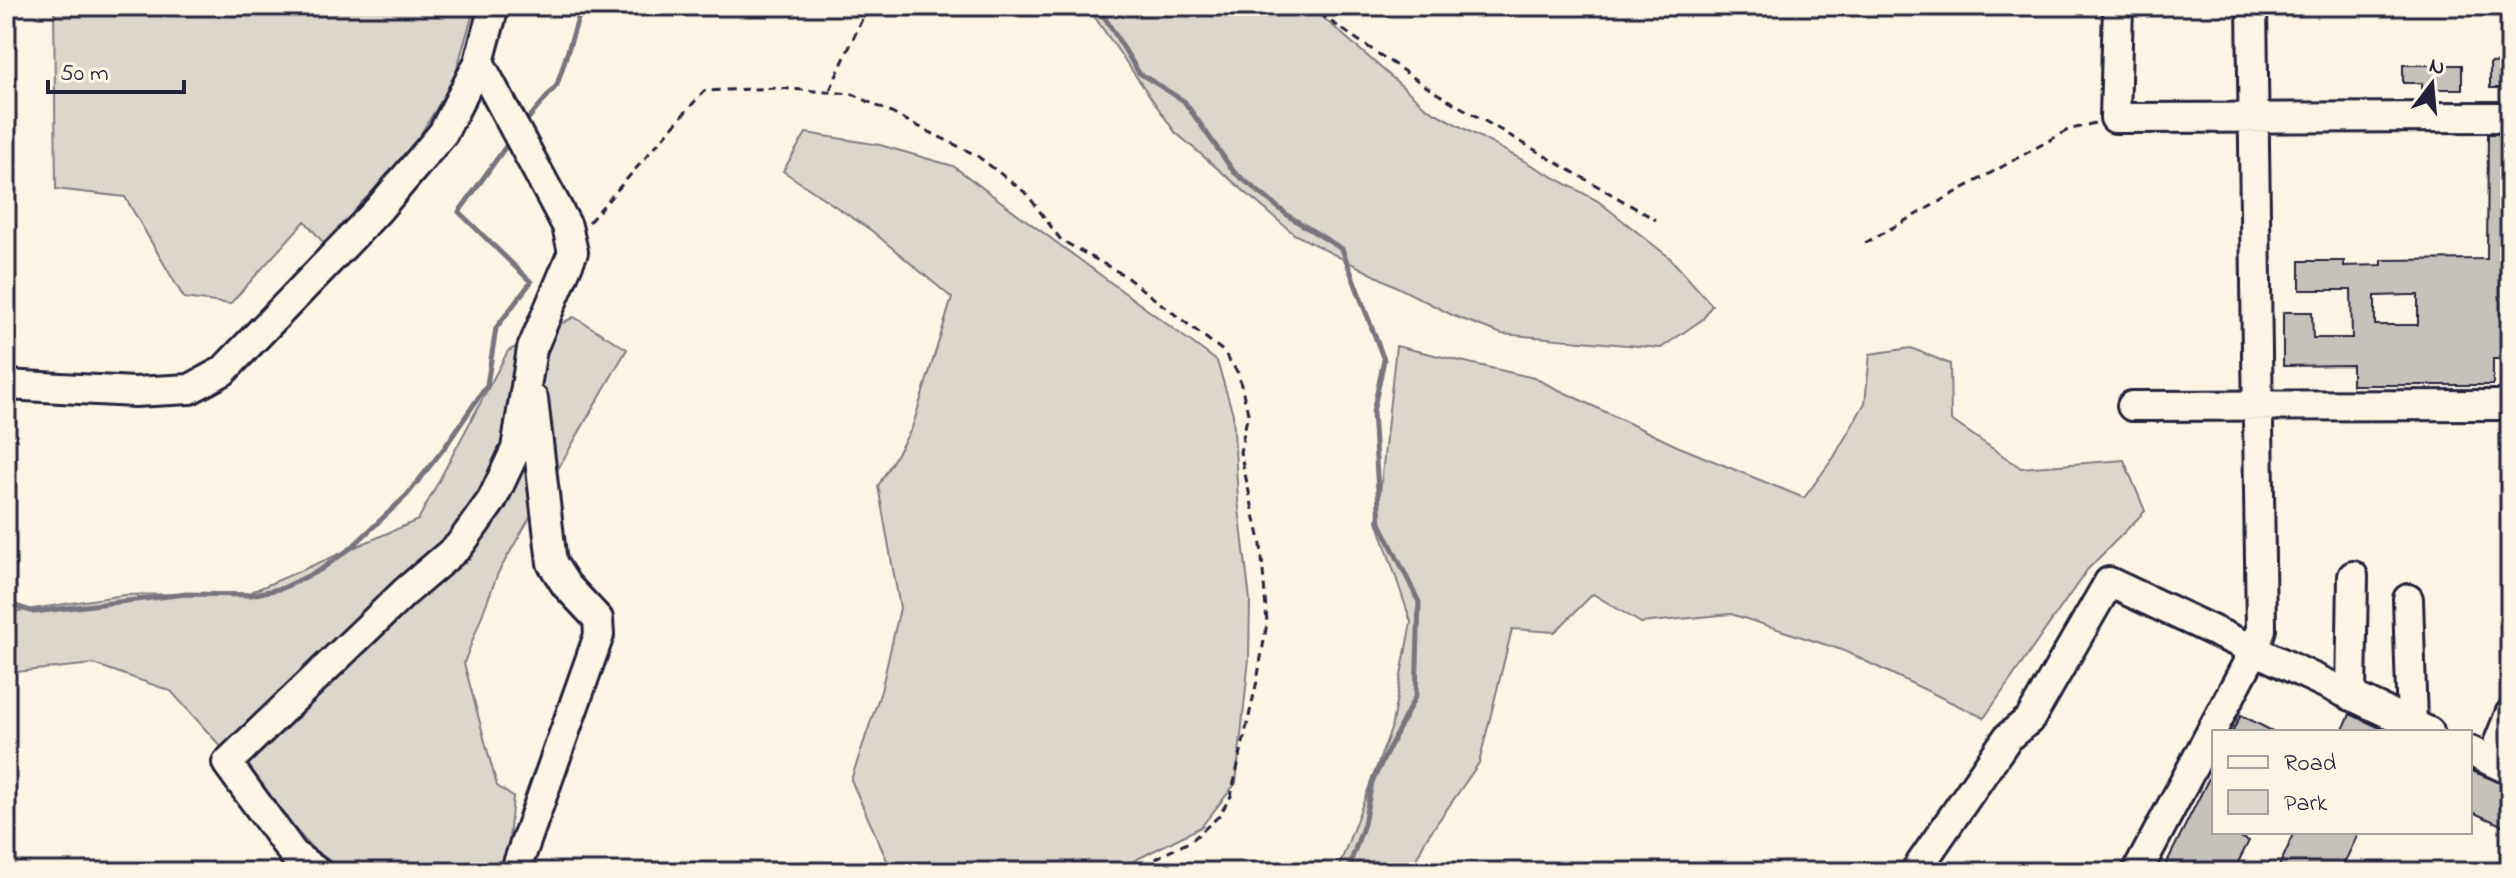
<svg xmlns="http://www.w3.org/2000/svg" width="2516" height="878" font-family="'Indie Flower',sans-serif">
<rect width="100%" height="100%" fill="#fcf5e5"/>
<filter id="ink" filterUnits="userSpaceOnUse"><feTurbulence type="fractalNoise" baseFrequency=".0125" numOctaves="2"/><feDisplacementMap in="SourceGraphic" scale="16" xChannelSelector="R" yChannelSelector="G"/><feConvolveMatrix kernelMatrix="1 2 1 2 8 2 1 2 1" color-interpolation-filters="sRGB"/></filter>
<g filter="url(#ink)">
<path fill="#dcd6cc" stroke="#7f7c84" stroke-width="2" d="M54,6H475L453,82L400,167L361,203L326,246L305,221L230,304L184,298L125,197L56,189Z
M1087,6H1310L1428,109L1598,201L1670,258L1712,305L1703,319L1661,348L1502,334L1454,316L1294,234L1175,132Z
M806,133L880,145L953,166L1217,361L1233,414L1238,500L1250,600L1249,659L1236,783L1201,827L1112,872H905L889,865L851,780L881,691L900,608L878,486L912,428L952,298L872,231L783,171Z
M574,317L627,349L498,573L464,663L497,786L513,797L506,872H345L312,848L171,691L94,664L6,673V613L124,595L249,593L418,520L508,351Z
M1396,346L1534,378L1677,446L1804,498L1834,457L1865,403L1870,354L1911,348L1950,364L1951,420L2021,468L2124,460L2145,511L2087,570L1984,718L1842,650L1731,614L1641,623L1593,594L1555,632L1512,629L1479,763L1426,839L1410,872H1337L1391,729L1411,622L1377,521Z"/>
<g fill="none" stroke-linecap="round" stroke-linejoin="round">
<path stroke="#78757e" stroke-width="5" d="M1089,6L1105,18L1139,73L1184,101L1234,172L1290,217L1342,249L1384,360L1373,412L1380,523L1419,602L1416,695L1372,782L1364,824L1347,872
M523,125L557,85L582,6
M6,603L34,612L186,594L251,595L283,588L320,570L351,548L407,495L445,447L487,385L496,328L531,282L459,212L509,142"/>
</g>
<path fill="#c6c1bb" stroke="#22223b" stroke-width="2" fill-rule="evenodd" d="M2510,62V88H2490V63Z
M2403,65H2462V89H2422V83H2403Z
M2488,134H2510V359H2493V385H2352V365L2283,366V312H2312L2313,338H2352L2351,290H2300V261H2344V266L2382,265V260L2487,259ZM2411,295H2418V325H2375V296Z
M2350,714L2389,732H2342Z
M2241,715L2274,732H2232Z
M2214,768V832H2230L2249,841L2233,872H2162Z
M2470,770L2510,787V829L2470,811Z
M2295,832H2359L2340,872H2292L2279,866Z"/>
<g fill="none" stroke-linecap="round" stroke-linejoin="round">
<g stroke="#22223b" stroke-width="34">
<path id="minor" d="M2118,6L2115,118L2510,117
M6,385L134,392L190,389L223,371L377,211L443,133L479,62L494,6
M2132,406L2510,405
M2408,599L2412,724
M2351,696L2353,576
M2470,751L2510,770
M2491,761L2510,714
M317,872L294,855L227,763L405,592L459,546L492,500L516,449L532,349L573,252L567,226L479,62
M515,872L599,635L598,619L566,585L552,563L533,399
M1915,872L2008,737L2030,719L2109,582L2429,732
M2137,872L2254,651L2261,629L2252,6"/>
</g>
<path stroke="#22223b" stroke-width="3" stroke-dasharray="8 6" stroke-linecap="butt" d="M1308,6L1433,91L1656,220
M830,90L868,6
M589,222L704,91L778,88L853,94L976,155L1027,194L1061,240L1122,274L1223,351L1238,373L1248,413L1240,452L1261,545L1267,623L1257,681L1231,796L1219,816L1191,841L1128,872
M1865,243L2068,130L2095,123"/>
<use href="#minor" stroke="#fcf5e5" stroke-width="28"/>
</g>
</g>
<rect width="2516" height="878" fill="none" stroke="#fcf5e5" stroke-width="32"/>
<rect x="16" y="16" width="2484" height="846" fill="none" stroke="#22223b" stroke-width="3" filter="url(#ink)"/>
<rect x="2212" y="730" width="260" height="104" fill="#fcf5e5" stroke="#a5a1a1" stroke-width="2"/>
<rect x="2228" y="756" width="40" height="12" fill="#fcf5e5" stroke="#a5a1a1" stroke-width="2"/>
<text x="2284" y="770" font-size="24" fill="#22223b">Road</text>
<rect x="2228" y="790" width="40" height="24" fill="#dcd6cc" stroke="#a5a1a1" stroke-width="2"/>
<text x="2284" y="810" font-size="24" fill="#22223b">Park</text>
<g transform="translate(2432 84) rotate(16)" stroke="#fcf5e5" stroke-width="6" paint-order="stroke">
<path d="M0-6L14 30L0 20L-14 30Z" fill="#22223b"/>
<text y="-12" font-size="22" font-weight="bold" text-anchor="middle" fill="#22223b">N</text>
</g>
<path d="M48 80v12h136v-12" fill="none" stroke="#22223b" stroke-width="4"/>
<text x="60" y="80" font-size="24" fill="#22223b" stroke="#fcf5e5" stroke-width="6" paint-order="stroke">50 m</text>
</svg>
